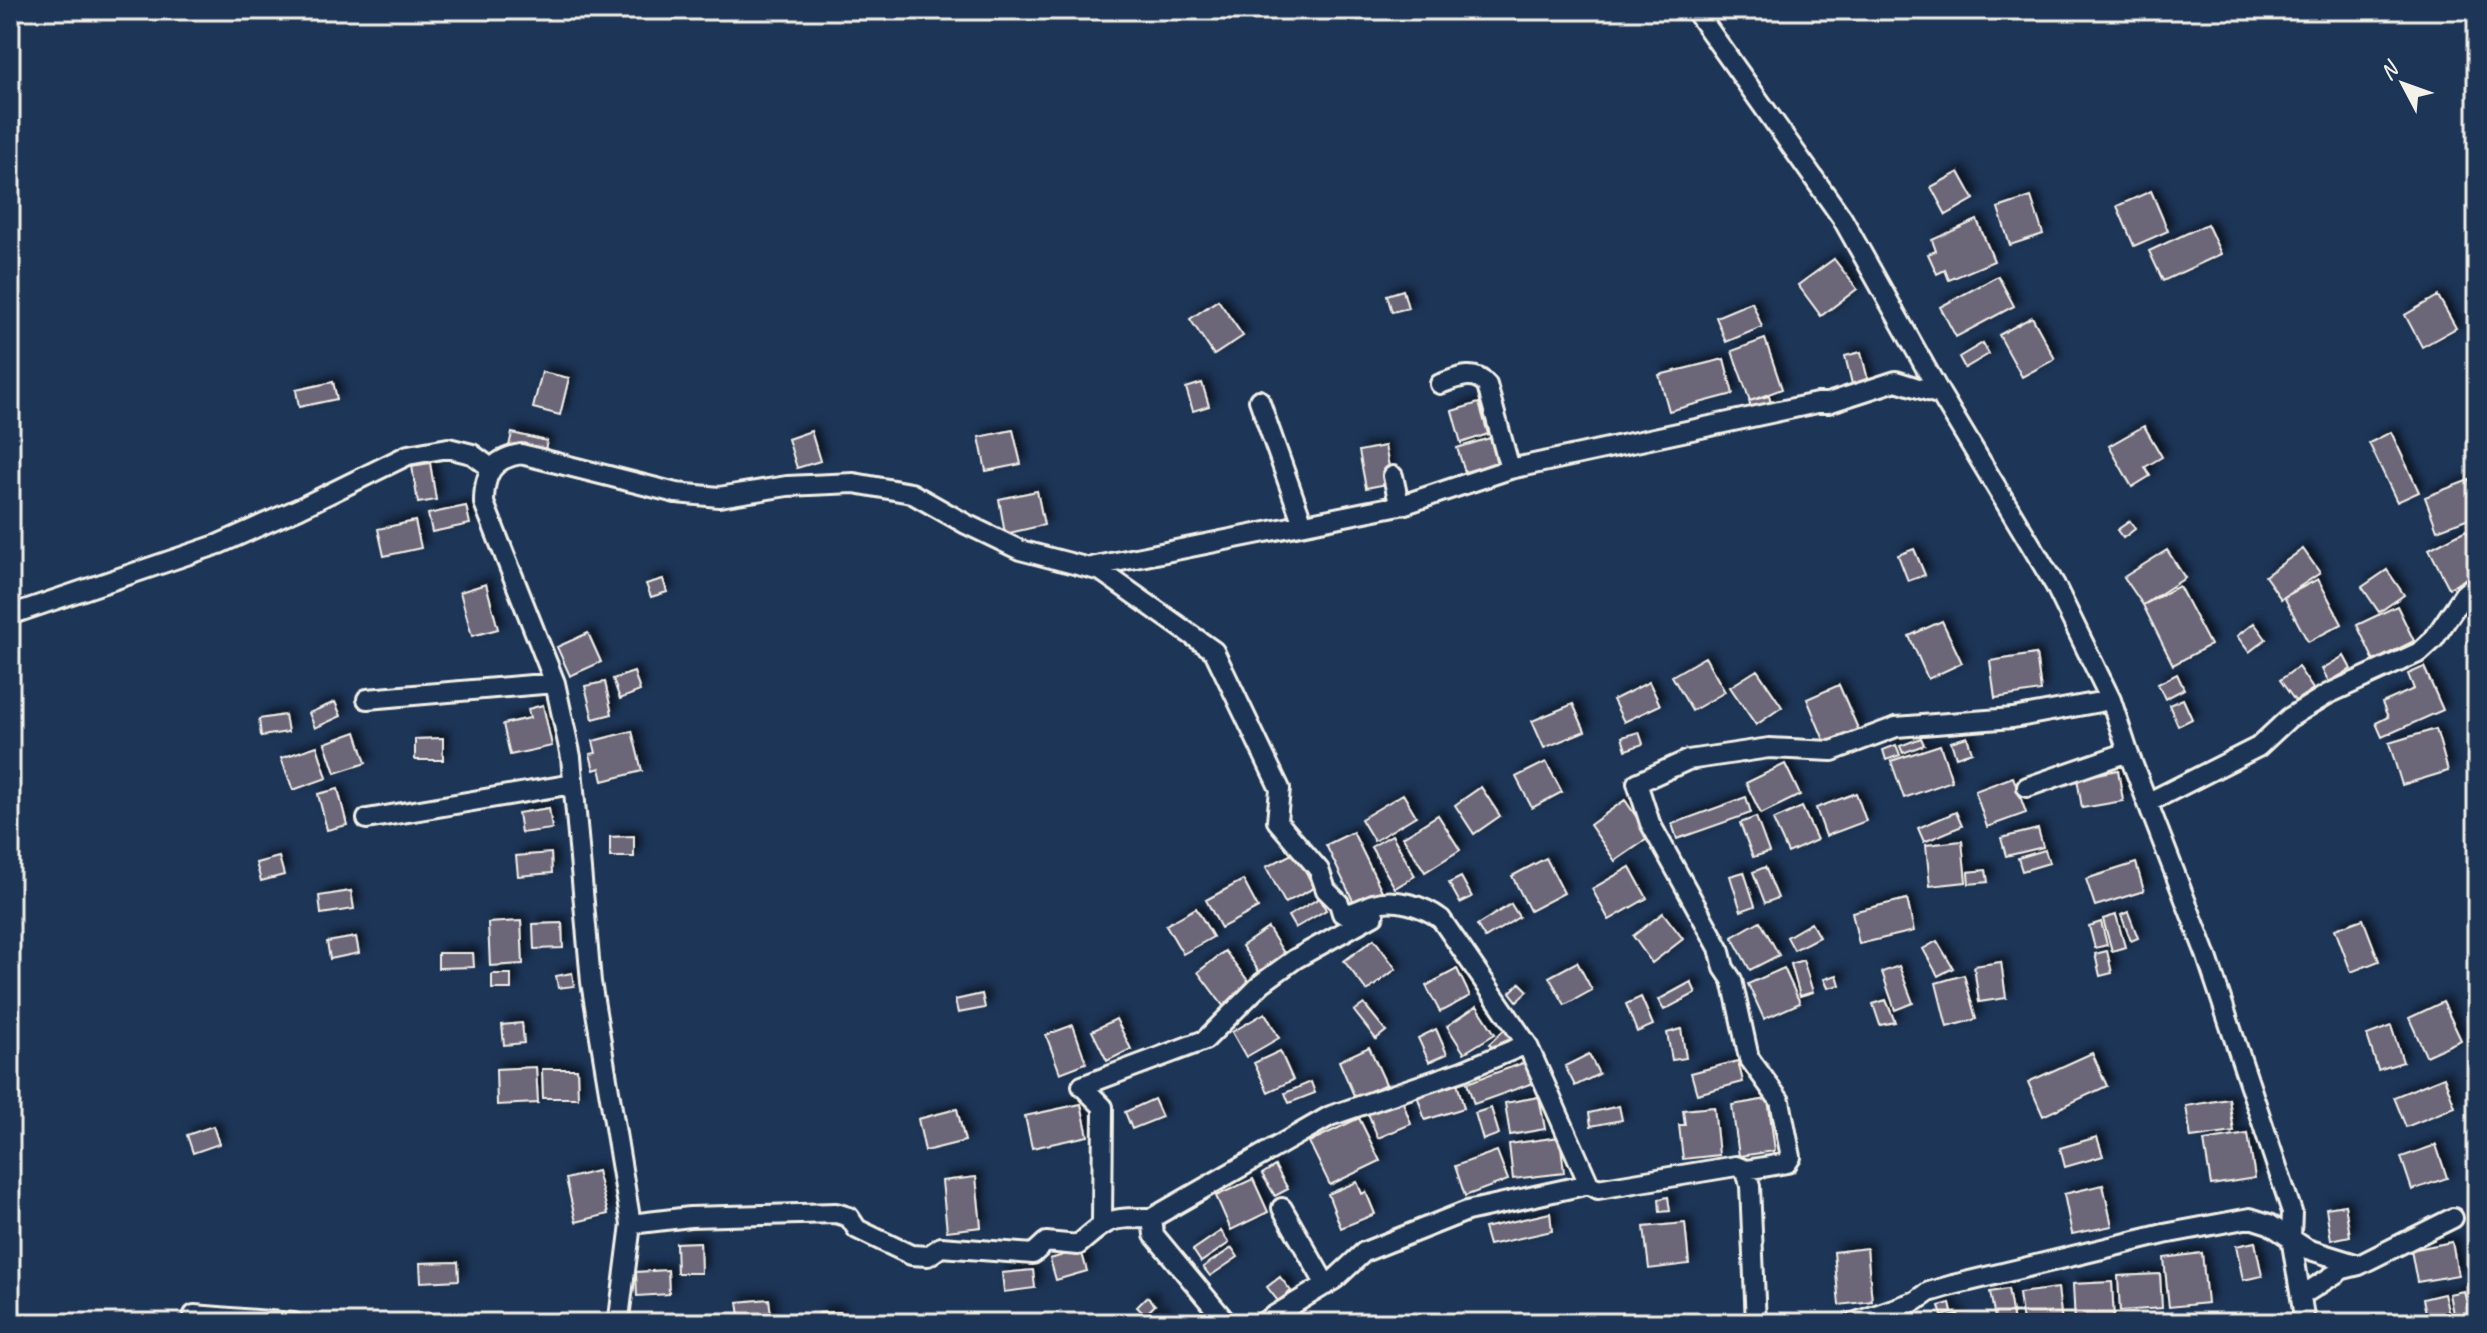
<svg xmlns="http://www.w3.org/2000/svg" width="2487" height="1333" font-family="Caveat,sans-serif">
<defs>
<filter id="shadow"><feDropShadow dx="5.5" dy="-5.5" stdDeviation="4" flood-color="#0009"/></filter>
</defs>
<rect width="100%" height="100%" fill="#1d3557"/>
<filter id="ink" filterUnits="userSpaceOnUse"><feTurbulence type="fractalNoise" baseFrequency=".0125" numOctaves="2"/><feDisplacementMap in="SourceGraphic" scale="16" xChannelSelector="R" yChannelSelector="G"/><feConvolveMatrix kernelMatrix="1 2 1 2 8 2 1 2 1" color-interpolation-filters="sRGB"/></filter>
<g filter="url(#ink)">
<path fill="#6c6679" stroke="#f4f1e8" stroke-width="2" filter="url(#shadow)" d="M1959,172L1974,199L1946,215L1931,187Z
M2151,191L2168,231L2134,246L2117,206Z
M2031,197L2043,234L2010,245L1998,208Z
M1977,220L1994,261L1949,280L1945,270L1937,274L1928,254L1936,251L1932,240Z
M2207,224L2221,254L2163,281L2149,251Z
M1834,259L1857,289L1821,316L1798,285Z
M1998,276L2014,306L1956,337L1940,307Z
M1403,290L1408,308L1392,312L1387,295Z
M2438,296L2456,328L2422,347L2405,315Z
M1218,300L1243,336L1214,355L1190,319Z
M1752,302L1762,327L1726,342L1716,317Z
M2032,317L2055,359L2022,377L1999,335Z
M1765,339L1782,389L1750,401L1732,351Z
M1983,343L1989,354L1965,368L1959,357Z
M1861,352L1869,384L1853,388L1845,356Z
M1724,359L1733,394L1669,411L1659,375Z
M542,372L569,378L560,415L533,408Z
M333,382L337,399L299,407L296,390Z
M1202,383L1209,406L1193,411L1186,388Z
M1769,396L1772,407L1752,412L1749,401Z
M1479,403L1488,434L1461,443L1452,411Z
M2144,426L2162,457L2145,467L2150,476L2132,487L2109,446Z
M1013,430L1021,464L986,471L979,437Z
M811,431L820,461L797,468L788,439Z
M2391,432L2419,492L2397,502L2369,443Z
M512,433L547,441L544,454L509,446Z
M1490,438L1497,463L1465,472L1457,448Z
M1385,446L1392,483L1366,488L1359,451Z
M430,463L436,500L418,503L412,466Z
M2469,480L2477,503V515L2437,530L2425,497Z
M1037,491L1044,525L1005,534L999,499Z
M466,506L470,524L432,532L428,514Z
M415,521L421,548L384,556L378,529Z
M2130,521L2135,529L2123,538L2117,530Z
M2466,530L2477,551V566L2471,569L2474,575L2449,588L2429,549Z
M1914,549L1925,575L1908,581L1898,555Z
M2303,549L2320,573L2281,599L2265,576Z
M2167,550L2185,578L2143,605L2124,577Z
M2387,570L2404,595L2379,612L2362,587Z
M663,579L667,592L651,597L646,584Z
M2318,579L2342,624L2308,642L2284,597Z
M486,584L498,629L472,636L460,592Z
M2179,586L2210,645L2173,665L2143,605Z
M2397,606L2414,641L2374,661L2357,625Z
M1942,621L1962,663L1928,679L1909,636Z
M2254,623L2266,639L2249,652L2237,636Z
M588,633L601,662L570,676L557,647Z
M2036,654L2041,691L1995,698L1990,661Z
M2344,656L2351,669L2329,682L2322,669Z
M1705,657L1725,692L1692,711L1672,676Z
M2298,667L2313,689L2295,701L2280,680Z
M2424,667L2443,710L2382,737L2376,723L2388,717L2382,703L2414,689L2408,674Z
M1757,670L1782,707L1756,725L1730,687Z
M634,672L640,691L620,699L613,679Z
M2177,674L2184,689L2165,699L2158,684Z
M605,682L612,714L593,719L585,686Z
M1649,682L1660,705L1624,722L1613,700Z
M1839,685L1859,731L1826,745L1807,699Z
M2183,699L2192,719L2178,726L2169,705Z
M335,702L341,716L315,728L309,713Z
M1573,704L1585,731L1544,748L1532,721Z
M543,705L552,746L510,755L503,724L530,718L528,709Z
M285,715L288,732L261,736L259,719Z
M2436,729L2448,771L2402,785L2389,743Z
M632,731L642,771L603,781L600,768L594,770L590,754L596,753L593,741Z
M356,732L366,763L335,773L325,743Z
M1639,732L1643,744L1626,750L1622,737Z
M1967,737L1972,752L1956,757L1951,742Z
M443,738V760H415V739Z
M1921,738L1924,745L1903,753L1900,746Z
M1896,745L1900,755L1886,760L1883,750Z
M1940,745L1952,781L1904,798L1891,761Z
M317,746L327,778L293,790L281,758Z
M1546,762L1562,792L1532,808L1516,777Z
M1785,764L1800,795L1761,814L1746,783Z
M2118,770L2123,801L2082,808L2077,778Z
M2013,777L2026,813L1987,827L1975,791Z
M1481,787L1500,816L1474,834L1455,805Z
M338,789L347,825L327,830L318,794Z
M1856,793L1866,821L1826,836L1816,808Z
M1403,794L1416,816L1374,841L1361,819Z
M1746,797L1751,813L1677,839L1672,824Z
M1625,800L1650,837L1615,861L1590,825Z
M1802,807L1817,840L1788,853L1773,820Z
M549,808L552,829L521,833L518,813Z
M1956,812L1962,826L1924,842L1918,828Z
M1438,815L1460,850L1425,872L1403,837Z
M1756,817L1769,852L1753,857L1740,823Z
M2038,829L2043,847L2006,856L2001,838Z
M1353,832L1384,895L1357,909L1326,845Z
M1392,835L1415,876L1395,888L1371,847Z
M634,836V857H610V837Z
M1962,841L1966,882L1930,886L1926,845Z
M2045,850L2049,863L2022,871L2018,858Z
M1296,852L1314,888L1285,903L1266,867Z
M551,853L552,873L518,876L516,856Z
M279,857L284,875L261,881L256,863Z
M1546,858L1564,893L1530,911L1512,876Z
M2136,863L2144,891L2095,906L2086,879Z
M1630,867L1647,898L1609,920L1592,889Z
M1765,867L1778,898L1765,903L1753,872Z
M1986,870L1988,882L1969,884L1968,872Z
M1744,872L1755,906L1741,911L1730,876Z
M1461,877L1472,897L1460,903L1449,883Z
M1243,880L1258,908L1221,928L1206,900Z
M351,891L354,909L321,914L319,896Z
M1320,898L1326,910L1295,928L1288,916Z
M1907,899L1914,931L1859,944L1852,912Z
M1511,904L1519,917L1485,938L1477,925Z
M1196,908L1213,937L1183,954L1166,925Z
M2128,912L2138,938L2131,941L2121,915Z
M1663,913L1683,939L1652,963L1633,936Z
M2116,915L2125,947L2112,951L2103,919Z
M2363,919L2379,961L2351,972L2335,929Z
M521,921L523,964L490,966L488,923Z
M1760,921L1779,955L1750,970L1732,937Z
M2101,922L2107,945L2095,948L2089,926Z
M562,923L563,948L534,949L533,924Z
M1811,923L1819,937L1794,950L1787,937Z
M1268,928L1289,961L1264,979L1242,946Z
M356,937L359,953L330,959L327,942Z
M1374,939L1396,969L1367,991L1344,961Z
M1937,941L1953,968L1938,976L1923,949Z
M1225,951L1252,986L1224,1007L1198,972Z
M2107,951L2112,973L2100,976L2095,954Z
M438,953H473L474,967L438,968Z
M1803,960L1813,992L1800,996L1791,964Z
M1577,962L1592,990L1565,1005L1549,977Z
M2001,962L2006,998L1979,1002L1974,966Z
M1899,966L1913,1003L1895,1010L1882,972Z
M1784,968L1800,1003L1764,1019L1748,984Z
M1457,969L1470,996L1440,1012L1426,986Z
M572,973L574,986L558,988L556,976Z
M492,974H511V989H492Z
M1837,975L1840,985L1828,988L1824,979Z
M1964,975L1976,1019L1947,1027L1936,983Z
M1691,982L1696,993L1664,1010L1658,1000Z
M1520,983L1528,991L1517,1001L1510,992Z
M982,994L985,1008L958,1013L955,1000Z
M1641,997L1653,1025L1637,1032L1626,1004Z
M1886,1000L1895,1022L1880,1025L1873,1004Z
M2443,1002L2461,1040L2426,1056L2409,1018Z
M1364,1004L1386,1031L1376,1039L1354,1011Z
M1477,1006L1495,1034L1464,1053L1447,1026Z
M1265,1013L1279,1038L1246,1057L1232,1032Z
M1116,1019L1131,1049L1107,1061L1092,1031Z
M522,1023L524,1043L504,1045L502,1025Z
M1073,1025L1086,1063L1060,1073L1046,1035Z
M2391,1026L2403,1062L2378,1070L2367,1035Z
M1506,1028L1514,1037L1497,1053L1489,1044Z
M1436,1029L1447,1054L1429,1062L1418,1038Z
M1681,1029L1686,1058L1672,1060L1667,1033Z
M1369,1047L1386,1084L1355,1098L1339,1061Z
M1280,1051L1293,1080L1268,1092L1254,1063Z
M2092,1053L2107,1086L2043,1116L2028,1082Z
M1589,1054L1599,1074L1575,1086L1565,1066Z
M1738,1061L1743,1082L1697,1094L1691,1073Z
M1526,1062L1533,1083L1474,1104L1467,1083Z
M536,1067L538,1103L497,1105L496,1069Z
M542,1069H577L578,1098H543Z
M2444,1077L2455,1107L2406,1127L2394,1097Z
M1311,1082L1315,1093L1289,1103L1285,1093Z
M1457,1083L1464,1108L1425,1120L1417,1095Z
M1539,1097L1545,1129L1510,1135L1505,1103Z
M1154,1099L1162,1117L1132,1129L1125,1112Z
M1768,1099L1775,1151L1739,1156L1732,1105Z
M2229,1099L2234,1132L2191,1138L2186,1106Z
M1402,1100L1411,1124L1378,1138L1368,1113Z
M1081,1104L1088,1136L1032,1148L1025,1116Z
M1619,1106L1622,1120L1591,1126L1589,1113Z
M1714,1107L1719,1155L1683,1159L1679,1125H1685L1683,1110Z
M1491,1108L1499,1134L1483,1140L1475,1113Z
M957,1109L965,1141L925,1151L918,1119Z
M1359,1118L1380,1161L1330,1185L1309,1142Z
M213,1126L219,1144L193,1153L187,1135Z
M2248,1134L2255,1178L2211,1185L2204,1141Z
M1560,1137L1564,1173L1513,1179L1509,1144Z
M2097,1137L2103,1156L2065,1167L2060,1148Z
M2436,1145L2447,1178L2412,1190L2401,1157Z
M1497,1151L1508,1180L1465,1196L1455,1166Z
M1275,1166L1288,1189L1275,1196L1262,1174Z
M597,1171L608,1214L576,1222L566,1179Z
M976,1177L981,1227L947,1231L942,1181Z
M1253,1179L1268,1212L1231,1230L1216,1196Z
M1357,1182L1362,1194L1366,1192L1375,1214L1341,1228L1328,1194Z
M2103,1185L2112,1226L2072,1234L2064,1194Z
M1668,1197L1670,1211L1660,1212L1659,1199Z
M2345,1205L2350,1236L2331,1240L2326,1208Z
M1550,1213L1552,1231L1489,1245L1484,1228Z
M1685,1223L1689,1264L1649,1269L1644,1227Z
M1221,1231L1229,1243L1201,1262L1193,1250Z
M700,1242L701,1273H677L676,1243Z
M2255,1242L2262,1276L2243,1280L2236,1246Z
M2452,1242L2458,1275L2417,1282L2411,1250Z
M1232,1248L1238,1257L1210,1276L1203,1267Z
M1867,1248L1872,1301L1839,1305L1834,1252Z
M1081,1250L1087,1271L1056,1280L1050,1259Z
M2202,1253L2207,1303L2169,1307L2164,1258Z
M458,1262L459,1280L421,1282L420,1263Z
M668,1270L669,1294L637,1296L636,1272Z
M1033,1270L1035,1288L1004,1292L1002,1273Z
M2160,1274L2162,1308L2120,1311L2118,1276Z
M1280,1277L1291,1291L1278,1301L1267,1287Z
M2112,1282L2114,1322L2075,1323L2073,1284Z
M2058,1288L2062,1323H2023L2019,1293Z
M2008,1289L2014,1323H1996L1990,1292Z
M2464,1291L2472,1323H2455L2449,1294Z
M2444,1294L2451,1323H2428L2423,1299Z
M1147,1297L1155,1305L1145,1315L1137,1307Z
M769,1299L772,1323H741L738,1302Z
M1950,1303L1952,1313L1942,1316L1939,1306Z
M1160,1311L1168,1323H1142Z
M839,1312V1323H819V1313Z
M1958,1314L1961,1323H1932Z"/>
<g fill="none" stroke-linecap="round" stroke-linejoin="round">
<g stroke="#f4f1e8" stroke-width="24">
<path id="minor" d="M1695,10L1842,218L1941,395L2055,585L2111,700L2128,752L2206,954L2292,1212L2291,1237L2305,1323
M1440,384C1457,378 1474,369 1487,385L1510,469
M1259,400L1303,524
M1393,476L1398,499L1405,504L1510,469L1817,403H1828L1896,381L1941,395
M1091,567L1405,504
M10,615L219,544L300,508L408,455L448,448L472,454L491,468
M367,699L555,683
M2027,787L2128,752
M2149,802L2258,747L2289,718L2328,694L2420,652L2433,640L2464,594L2477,583
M367,819L573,784
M1746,1170L1750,1186L1756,1323
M1282,1208L1326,1285
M1152,1218L1330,1116L1462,1071L1527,1044
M1102,1223L1103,1107L1082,1086L1205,1040L1262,983L1295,959L1374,915
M2301,1296L2343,1269L2359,1265L2453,1218
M194,1315L294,1323
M620,1323L619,1318L631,1224
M1227,1323L1154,1235L1152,1218C1110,1218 1110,1217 1078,1245L1046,1242L1033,1254L941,1247L928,1256L911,1255L857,1229L849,1217L836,1213L690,1217L631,1224L591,982L571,757L555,683L484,503C484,475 491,459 521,454L676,493L719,497L787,486L854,483L911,493L966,524L1020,550L1101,571L1214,651L1280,789L1277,821L1319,870L1326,890L1339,903L1342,913C1355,914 1362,908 1373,904C1395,897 1424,906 1441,919L1527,1044L1589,1184
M1262,1323L1335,1279L1364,1252L1467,1211L1589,1184L1598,1189L1736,1166L1746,1170L1787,1163L1791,1157L1780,1101L1749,1058L1732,980L1724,968L1719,948L1650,823L1637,783L1688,760L1769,748L1832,751L1896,727L2013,718L2111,700
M1853,1323L1916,1301L1929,1292L1953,1285L2164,1234L2250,1218L2269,1224L2307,1249L2359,1265"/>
</g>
<use href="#minor" stroke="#1d3557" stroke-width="18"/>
</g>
</g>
<rect width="2487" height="1333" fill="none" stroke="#1d3557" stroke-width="40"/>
<rect x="20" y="20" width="2447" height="1293" fill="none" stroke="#f4f1e8" stroke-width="3" filter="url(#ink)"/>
<g transform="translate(2403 84) rotate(311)" stroke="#1d3557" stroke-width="6" paint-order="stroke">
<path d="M0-6L14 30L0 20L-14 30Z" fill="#f4f1e8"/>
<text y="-12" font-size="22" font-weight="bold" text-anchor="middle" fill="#f4f1e8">N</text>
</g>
</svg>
